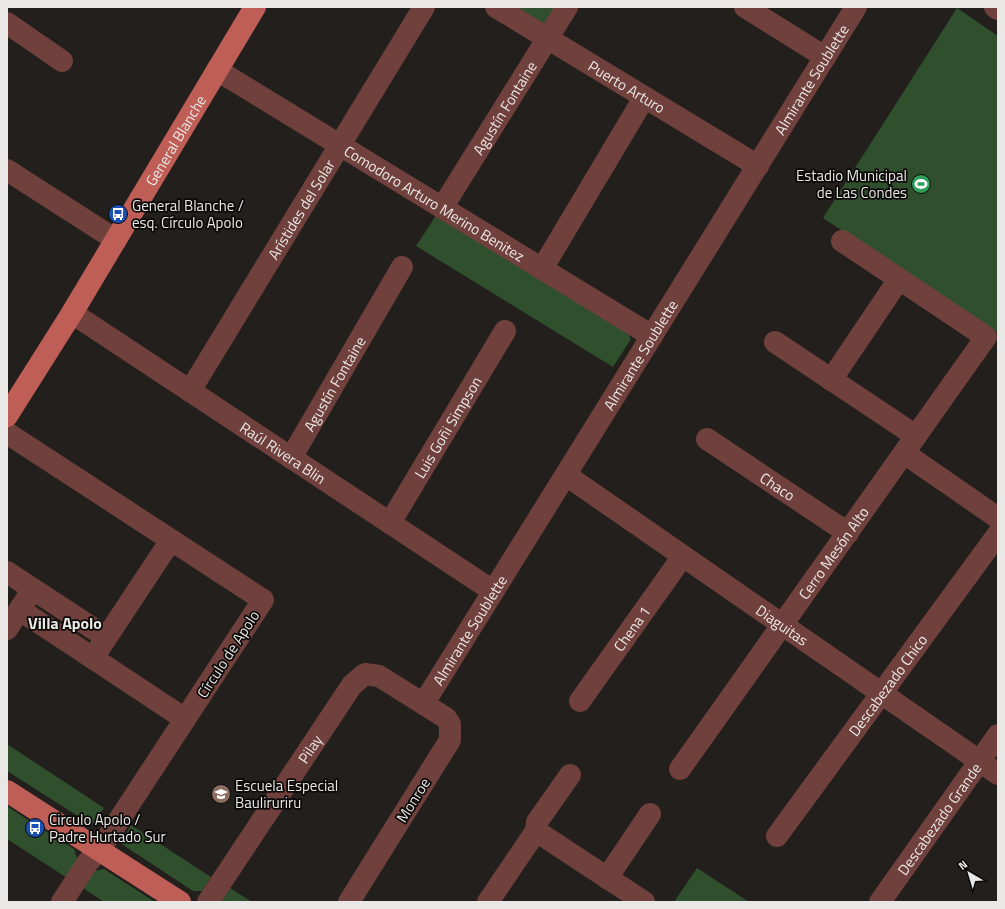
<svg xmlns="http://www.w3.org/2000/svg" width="1005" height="909" font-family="'Titillium Web',sans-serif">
<rect width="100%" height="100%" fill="#221f1c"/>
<path fill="#2f4f2d" d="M509,7H555L542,26Z
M957,8L998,36V333L823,218Z
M437,214L625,329L631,339L613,367L416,246Z
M7,744L104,808L92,825L7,771Z
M7,806L31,822L26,829L36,835L41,828L74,849L78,861L67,878L7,839Z
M131,825L211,877L202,891H193L123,845L121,842Z
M697,868L749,902H674Z
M104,869L155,902H104L83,888L93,871Z
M230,888L252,902H221Z"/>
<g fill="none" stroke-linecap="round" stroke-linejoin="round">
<g stroke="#70403c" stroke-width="22">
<path id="s1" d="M496,7L758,166"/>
<path d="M745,7L825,57"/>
<path d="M995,7L998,9"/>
<path d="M7,23L62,61"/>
<path id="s2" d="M217,70L652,336"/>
<path d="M7,170L116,240"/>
<path id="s3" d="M442,208L567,7"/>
<path d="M542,269L644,98"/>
<path id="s4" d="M72,313L493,591"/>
<path d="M775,342L916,436"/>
<path d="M831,380L899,279"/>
<path id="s5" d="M190,391L424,7"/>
<path d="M7,433L263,600L100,849L88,862L62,902"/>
<path id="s6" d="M707,439L848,533"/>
<path d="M904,453L998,518"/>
<path id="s7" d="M291,458L402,267"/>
<path id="s8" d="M566,475L998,774"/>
<path id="s9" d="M390,523L505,331"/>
<path d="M7,572L106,637"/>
<path d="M20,610L185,719"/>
<path d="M7,629L27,598"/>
<path d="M93,658L171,540"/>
<path id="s10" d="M580,701L683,556"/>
<path id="s11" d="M424,703L856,7"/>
<path id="s12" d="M680,769L986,337L842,241"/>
<path d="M536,831L644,902"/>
<path id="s13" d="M777,836L998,534"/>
<path d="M607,878L650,814"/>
<path id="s14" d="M208,902L352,685L365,674L379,676L446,718L450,724V740L349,902"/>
<path d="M488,902L536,831L537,822L570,775"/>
<path id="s15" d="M880,902L998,735"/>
</g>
<g stroke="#bf5e56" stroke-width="22">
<path id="s16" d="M7,416L72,313L255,7"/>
<path d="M7,791L180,902"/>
</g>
</g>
<defs>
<g id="stadium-disc" transform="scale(1)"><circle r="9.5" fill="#2e9e5b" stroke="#0a0908"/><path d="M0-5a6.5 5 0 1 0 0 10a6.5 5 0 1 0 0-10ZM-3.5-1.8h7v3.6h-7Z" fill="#fff"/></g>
<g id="bus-disc" transform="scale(1)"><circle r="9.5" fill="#1a4fb4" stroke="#0a0908"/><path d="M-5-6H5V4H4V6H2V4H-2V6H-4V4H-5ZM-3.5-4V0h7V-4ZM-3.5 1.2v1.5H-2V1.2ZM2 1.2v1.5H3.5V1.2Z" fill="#fff"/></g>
<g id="school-disc" transform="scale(1)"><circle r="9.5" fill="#8d6e63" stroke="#0a0908"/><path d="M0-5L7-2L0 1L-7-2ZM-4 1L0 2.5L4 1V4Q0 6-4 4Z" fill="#fff"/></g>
</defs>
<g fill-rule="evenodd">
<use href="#stadium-disc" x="921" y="184"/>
<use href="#bus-disc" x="118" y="214"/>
<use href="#school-disc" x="221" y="794"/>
<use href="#bus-disc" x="35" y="828"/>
</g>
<g text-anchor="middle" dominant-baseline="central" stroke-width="3.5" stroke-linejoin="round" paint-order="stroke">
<g font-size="15" fill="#eae8e6" stroke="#0a0908">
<text stroke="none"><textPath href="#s11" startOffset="734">Almirante Soublette</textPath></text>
<text stroke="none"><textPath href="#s1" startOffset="153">Puerto Arturo</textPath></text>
<text stroke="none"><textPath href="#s3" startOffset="118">Agustín Fontaine</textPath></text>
<text stroke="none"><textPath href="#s16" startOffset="323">General Blanche</textPath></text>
<text stroke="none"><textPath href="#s2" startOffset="255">Comodoro Arturo Merino Benitez</textPath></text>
<text stroke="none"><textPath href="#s5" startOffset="213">Arístides del Solar</textPath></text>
<text stroke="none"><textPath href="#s11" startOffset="410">Almirante Soublette</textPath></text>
<text stroke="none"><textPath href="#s7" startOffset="86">Agustín Fontaine</textPath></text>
<text stroke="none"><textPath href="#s9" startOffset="112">Luis Goñi Simpson</textPath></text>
<text stroke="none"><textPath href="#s4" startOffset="253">Raúl Rivera Blin</textPath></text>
<text stroke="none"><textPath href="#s6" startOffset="85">Chaco</textPath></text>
<text stroke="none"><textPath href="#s12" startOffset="265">Cerro Mesón Alto</textPath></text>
<text stroke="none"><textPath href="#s8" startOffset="263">Diaguitas</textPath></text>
<text stroke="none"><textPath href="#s10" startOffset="89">Chena 1</textPath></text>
<text stroke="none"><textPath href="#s11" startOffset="86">Almirante Soublette</textPath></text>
<text transform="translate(228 654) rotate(-57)">Círculo de Apolo</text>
<text stroke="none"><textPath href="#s13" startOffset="187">Descabezado Chico</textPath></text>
<text stroke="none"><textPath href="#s14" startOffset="184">Pilay</textPath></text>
<text transform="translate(413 800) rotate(-58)">Monroe</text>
<text stroke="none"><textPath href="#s15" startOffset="102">Descabezado Grande</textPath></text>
</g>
<g font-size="15" fill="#eae8e6" stroke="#0a0908" text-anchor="start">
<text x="907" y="175" text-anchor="end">Estadio Municipal<tspan x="907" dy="17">de Las Condes</tspan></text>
<text x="132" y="205">General Blanche /<tspan x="132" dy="17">esq. Círculo Apolo</tspan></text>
<text x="235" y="785">Escuela Especial<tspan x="235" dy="17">Bauliruriru</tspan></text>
<text x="49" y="819">Circulo Apolo /<tspan x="49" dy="17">Padre Hurtado Sur</tspan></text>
</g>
<g font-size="16" font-weight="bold" fill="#eae8e6" stroke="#0a0908">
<text x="65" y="623">Villa Apolo</text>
</g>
</g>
<rect width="1005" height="909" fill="none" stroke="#eae8e6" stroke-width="16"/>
<g transform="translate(969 873) rotate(322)" stroke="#0a0908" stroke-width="3" paint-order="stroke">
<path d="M0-3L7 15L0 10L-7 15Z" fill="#eae8e6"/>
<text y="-6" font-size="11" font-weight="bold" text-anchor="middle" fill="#eae8e6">N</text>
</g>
</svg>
